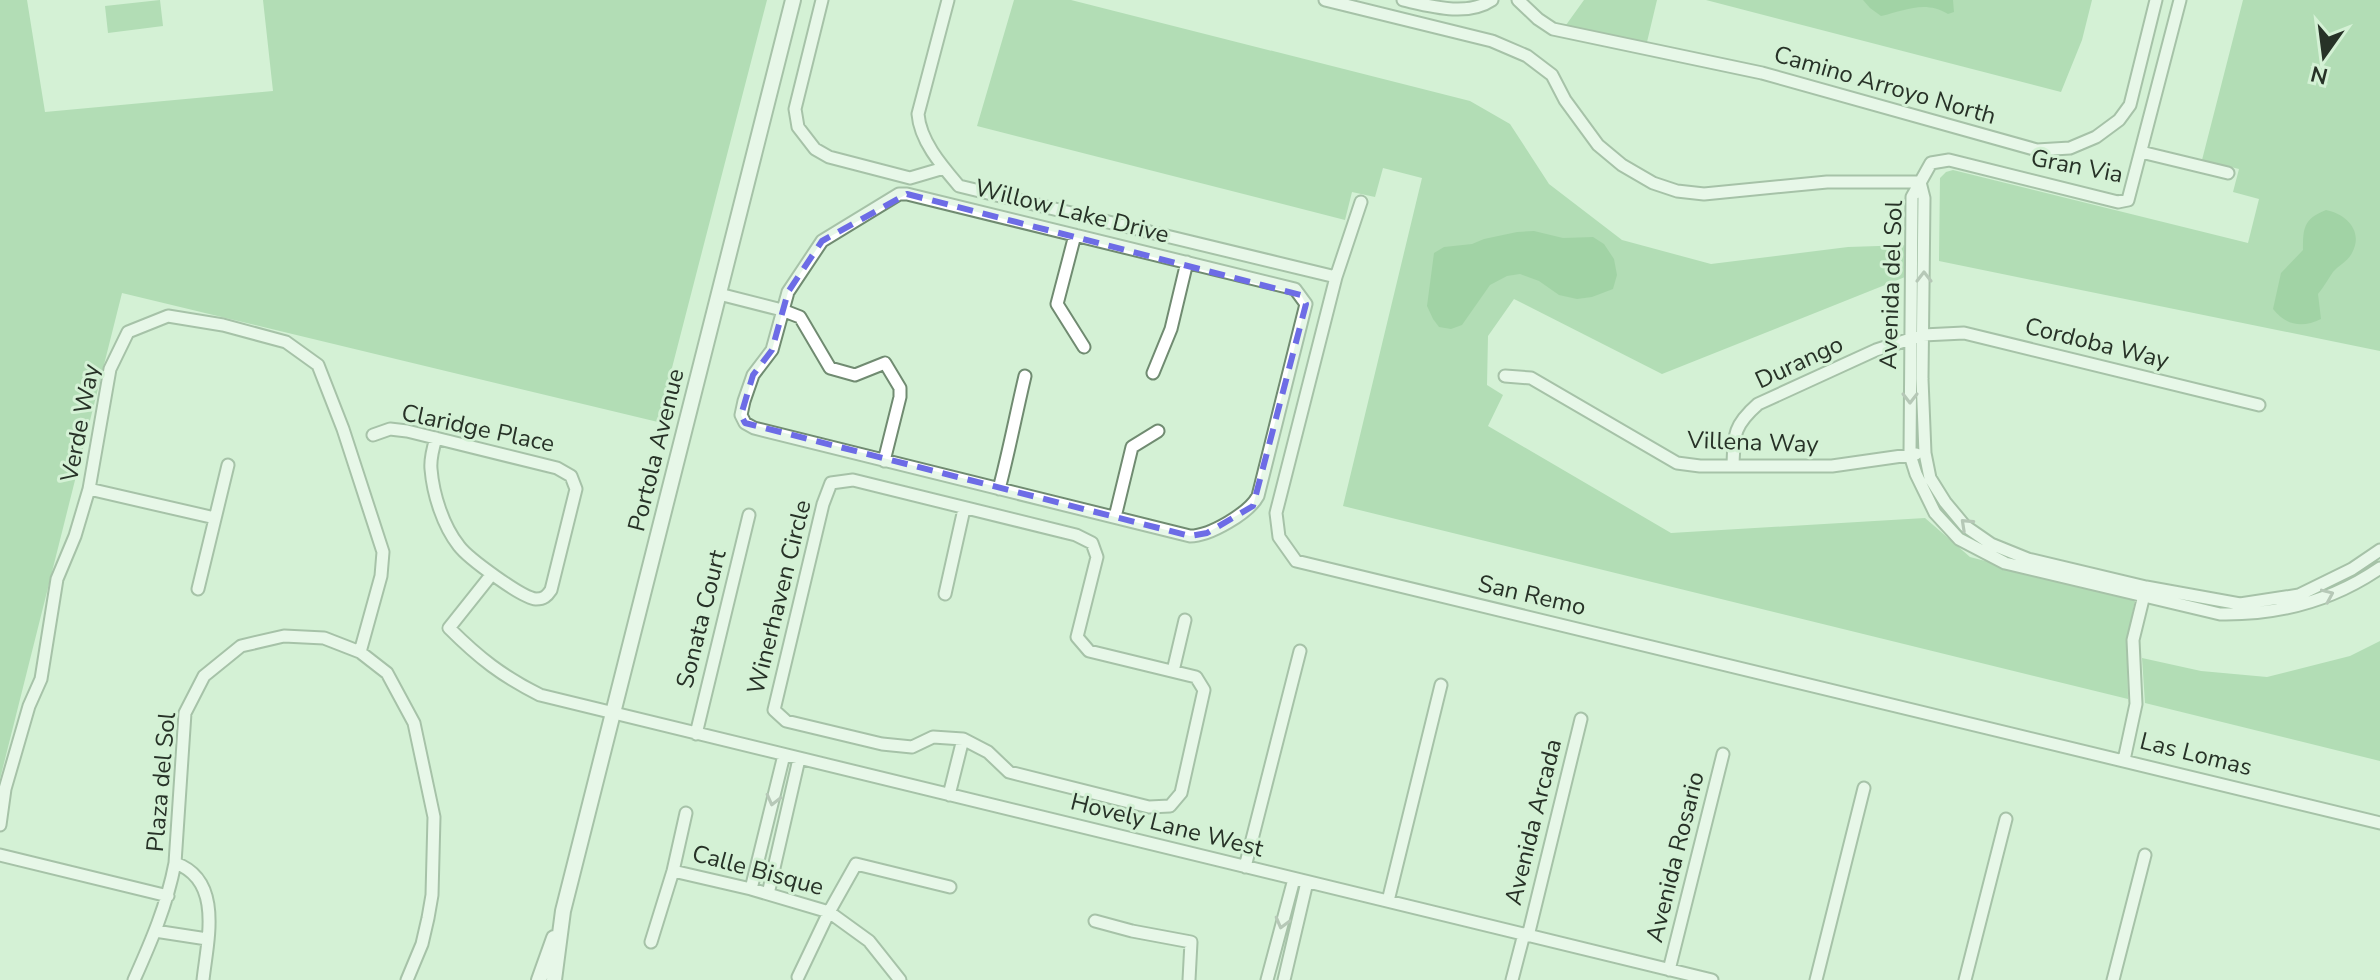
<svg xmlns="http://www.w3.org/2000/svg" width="2380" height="980" font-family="'Nunito Sans',sans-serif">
<rect width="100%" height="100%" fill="#d4f1d5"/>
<path fill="#8ac58e" d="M0,0H27L45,112L273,91L263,0H767L658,422L122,293L0,779Z
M160,0L163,26L108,33L105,6Z
M1014,0H1071L1470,101L1510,124L1549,184L1622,240L1711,264L1848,247L1909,245L1910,275L1662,374L1514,299L1488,336L1487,385L1503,395L1488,426L1671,533L1925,518L1970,557L2135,600L2127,641L2128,699L1343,506L1422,178L1383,168L1375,197L1352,192L1345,220L977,126Z
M1584,0H1657L1647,42L1566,25Z
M1706,0H2092L2082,40L2061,92Z
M2243,0H2380V351L1939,261L1940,178L1946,172L1953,170L2248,243L2259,199L2233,192L2239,169L2202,160Z
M2380,641V761L2145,703L2142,658L2201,671L2267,677L2350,656Z"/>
<path fill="#65af6c" d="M1863,0H1953L1954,12L1948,14C1925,0 1906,10 1881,16L1870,8Z
M2326,210C2346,214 2364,231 2352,253C2348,261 2338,266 2333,272C2328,279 2324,287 2318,294L2321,319C2303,328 2286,326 2273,309L2281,273L2303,250C2303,229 2303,219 2326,210Z
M1534,231L1563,238L1593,237L1604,244L1614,259L1617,275L1613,289L1592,297L1577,299L1559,295L1539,281L1520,274L1507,276L1490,285L1462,325L1451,329L1439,327L1433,319L1427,306L1434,253L1444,247L1472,244L1484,239L1517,232Z"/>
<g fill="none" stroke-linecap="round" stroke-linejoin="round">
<g stroke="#708b71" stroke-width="15">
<path id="minor" d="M822,0L795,109L798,127L815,149L829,157L910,178L944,168
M948,0L918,114C920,141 942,166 959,186L1336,277
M1325,0L1492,41L1527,56L1552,75L1565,100L1598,145L1622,165L1653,183L1677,191L1704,194L1827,182H1920
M1403,0C1430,6 1467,17 1492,0
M1518,0L1538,19L1553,29L1762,73L2037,150L2070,148L2096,137L2119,120L2130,105L2156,0
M2180,0L2128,200L2118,202L1949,160L1931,163L1912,197L1910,455L1916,474L1935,513L1959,539L2005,563L2220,614C2277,615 2332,601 2380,568
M2141,152L2228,173
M1920,182L1924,198L1922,379L1925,453L1930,478L1945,502L1965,526L1991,544L2028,559L2146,587L2240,604L2299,595L2352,569L2380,550
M899,194H907L1295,289L1306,304L1258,496C1249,513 1210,536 1190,536L754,428L745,423L741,415L744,401L753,375L772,350L788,292L822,241Z
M1361,202L1336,277L1276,513L1279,537L1296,561L2380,823
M1075,235L1057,304L1084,347
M719,294L782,310L800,317L830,368L855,375L885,363L900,388V397L884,461
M1153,373L1171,329L1187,262
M1505,376L1531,378L1677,463L1700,466H1832L1916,454
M373,435L390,429L407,431L557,468L571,476L576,489L551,590C547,596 544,599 536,599C522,598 468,558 459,546C443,526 433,494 431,469C430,459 433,448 436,438
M1733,465C1734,434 1734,425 1758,404L1876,350L1923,335L1964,333L2259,405
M853,480L1076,535L1092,543L1097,557L1077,637L1089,651L1196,677L1204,690L1181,793L1170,806L1149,807L1009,772L988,752L963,739L933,737L912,747L882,744L786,721L774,710L823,504L831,483Z
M89,489L215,518
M999,489C1009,451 1016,414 1025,376
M1115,517L1132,447L1158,431
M492,574L449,628C479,658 502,676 540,695L1712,980
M198,589L228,465
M945,594L964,509
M1173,671L1185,620
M696,734L749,515
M2124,760L2136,704L2133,640L2145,591
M949,795L963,739
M0,825L5,789L29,706L41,679L57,579L75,536L89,489L110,369L128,332L168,316L223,325L286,342L318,365L343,429L383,552L381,576L360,652
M0,855L168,896
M175,863C224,880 207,942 203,980
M1245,867L1300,651
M673,871L751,889L829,912L869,941L900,980
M751,889L784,755
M768,894L799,759
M1388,901L1441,685
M1095,921L1132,931L1191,942L1189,980
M155,931L207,939
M1528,936L1581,719
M651,942L673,871L686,813
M1669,970L1723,754
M798,977L829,912L856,864L950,887
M134,980C151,942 167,905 175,863L185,713L204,676L241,646L284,636L324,638L360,652L387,673L414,723L434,817L432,895L428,918L422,944L407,980
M1267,980L1294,879
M1284,980L1307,882
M1512,980L1524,934
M1816,980L1864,788
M1965,980L2006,819
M2113,980L2145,855"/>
</g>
<g stroke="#708b71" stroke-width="18">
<path id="major" d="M539,980L554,938
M554,980L563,911L793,0"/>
</g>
<use href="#minor" stroke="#fff" stroke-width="11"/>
<use href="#major" stroke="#fff" stroke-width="14"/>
</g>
<defs><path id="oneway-chevron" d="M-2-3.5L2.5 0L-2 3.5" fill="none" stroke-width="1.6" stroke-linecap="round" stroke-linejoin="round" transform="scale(2)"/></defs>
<g stroke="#939893">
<use href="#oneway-chevron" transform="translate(1924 277) rotate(-90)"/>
<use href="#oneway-chevron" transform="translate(1910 398) rotate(90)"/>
<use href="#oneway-chevron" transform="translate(1966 524) rotate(-137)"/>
<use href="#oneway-chevron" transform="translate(2328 595) rotate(-24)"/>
<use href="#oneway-chevron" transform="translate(773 800) rotate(104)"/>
<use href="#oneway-chevron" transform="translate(1282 923) rotate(105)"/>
</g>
<path d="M0 0H2380V980H0ZM907,194L1301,295L1306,304L1253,506L1207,533L1190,536L745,423L741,415L753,375L772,350L788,292L822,241Z" fill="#d4f1d5" fill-opacity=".55" fill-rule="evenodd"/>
<path fill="none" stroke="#6d6ce6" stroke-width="6" stroke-dasharray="16 10" stroke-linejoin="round" d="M907,194L1301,295L1306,304L1253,506L1207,533L1190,536L745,423L741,415L753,375L772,350L788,292L822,241Z"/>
<g text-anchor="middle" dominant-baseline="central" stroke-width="6" stroke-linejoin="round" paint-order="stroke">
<g font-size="24" fill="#273227" stroke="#d4f1d5">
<text transform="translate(1885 85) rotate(16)">Camino Arroyo North</text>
<text transform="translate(2077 166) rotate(11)">Gran Via</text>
<text transform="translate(1072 211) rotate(14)">Willow Lake Drive</text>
<text transform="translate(1891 285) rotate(-88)">Avenida del Sol</text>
<text transform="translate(2097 343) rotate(14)">Cordoba Way</text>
<text transform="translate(1799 362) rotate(-25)">Durango</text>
<text transform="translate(80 423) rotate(-79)">Verde Way</text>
<text transform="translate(478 428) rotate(12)">Claridge Place</text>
<text transform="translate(1753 442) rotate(2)">Villena Way</text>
<text transform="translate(656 450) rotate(-76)">Portola Avenue</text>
<text transform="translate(1532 595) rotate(13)">San Remo</text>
<text transform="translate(779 597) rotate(-76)">Winerhaven Circle</text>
<text transform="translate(701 619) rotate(-76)">Sonata Court</text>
<text transform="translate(2196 754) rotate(14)">Las Lomas</text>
<text transform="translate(161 782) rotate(-85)">Plaza del Sol</text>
<text transform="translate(1533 822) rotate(-76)">Avenida Arcada</text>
<text transform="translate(1167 825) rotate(14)">Hovely Lane West</text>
<text transform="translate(1675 857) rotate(-76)">Avenida Rosario</text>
<text transform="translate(758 870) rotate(15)">Calle Bisque</text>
</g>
</g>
<g transform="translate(2324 56) rotate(194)" stroke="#d4f1d5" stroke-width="6" paint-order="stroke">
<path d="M0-6L14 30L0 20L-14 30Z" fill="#273227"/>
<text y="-12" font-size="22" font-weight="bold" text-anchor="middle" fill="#273227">N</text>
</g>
</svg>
